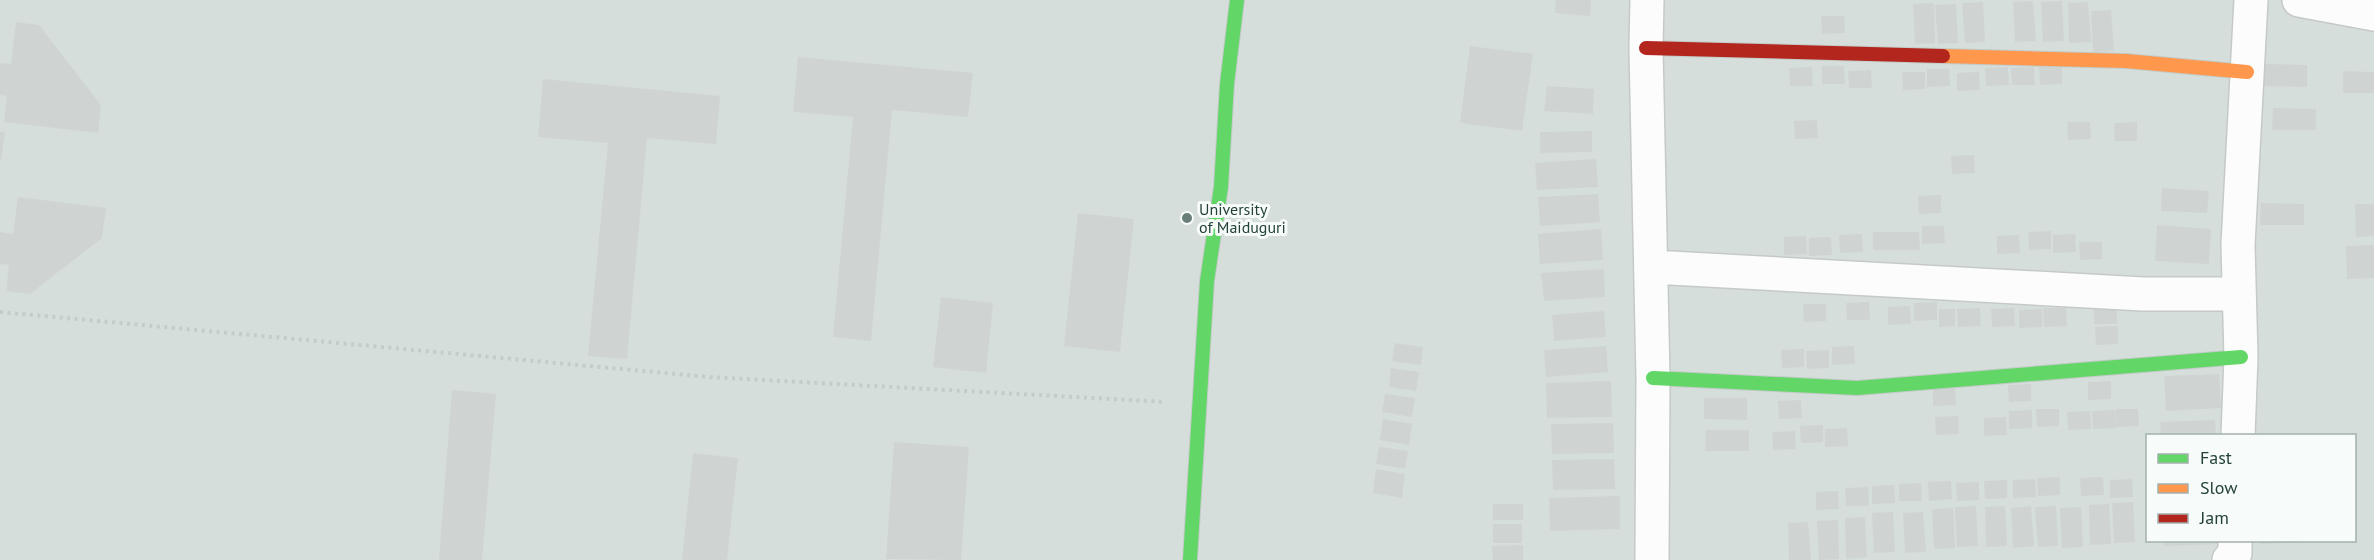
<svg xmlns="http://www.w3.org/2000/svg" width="2374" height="560" font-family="'PT Sans',sans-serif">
<rect width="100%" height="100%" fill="#e8edeb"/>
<path fill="#d6dedb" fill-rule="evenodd" d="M0,0H2374V560H0ZM2148,436H2354V540H2148Z"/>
<path fill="#cfd4d2" d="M1556,0H1591L1590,16L1555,13Z
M2033,1L2036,41L2015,42L2013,2Z
M2062,1L2064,41L2043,42L2041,2Z
M1983,2L1985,42L1965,43L1962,3Z
M2088,2L2091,42L2069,43L2068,3Z
M1934,3L1935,43L1915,44L1913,4Z
M1956,4L1958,43L1938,44L1935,5Z
M2111,10L2114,51L2093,52L2091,11Z
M1821,16H1844L1845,33L1822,34Z
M16,22L39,25L101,105L98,133L4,122L7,96L0,95V63L11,64Z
M1470,46L1533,54L1522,131L1460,123Z
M798,57L973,73L968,117L892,110L871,341L833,337L853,117L793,112Z
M2264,64L2307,65V87L2263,86Z
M1822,66H1844L1845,84H1822Z
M2062,66V84L2040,85L2039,67Z
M1812,67L1813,86H1790L1789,68Z
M2008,67L2009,85L1986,86L1985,68Z
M2034,67L2035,85H2012L2011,68Z
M1927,69H1949L1950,86L1927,87Z
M1871,70L1872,88H1849L1848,71Z
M2343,71L2374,72V93H2343Z
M1902,72H1925V89L1903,90Z
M1979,72L1980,90L1957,91V73Z
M543,79L720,96L716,144L647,138L627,359L588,356L608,143L538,137Z
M1547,86L1594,89L1593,114L1544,111Z
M2273,108L2316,109V130H2272Z
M1817,120L1818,138L1795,139L1794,121Z
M2067,122H2090L2091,139L2068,140Z
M2137,122V141H2115L2114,123Z
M1592,131V152L1540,153V132Z
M0,132H5L1,161H0Z
M1974,155L1975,173L1952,174L1951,156Z
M1596,159L1598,187L1537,190L1535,163Z
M2162,188L2209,191L2207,213L2161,211Z
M1598,194L1600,222L1540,226L1538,197Z
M1941,195V213L1919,214L1918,196Z
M18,197L106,208L102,238L30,294L6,291L9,265L0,264V232L13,234Z
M2261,203L2304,204V225H2260Z
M2355,204H2374V236L2356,237Z
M1078,213L1134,219L1120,352L1064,346Z
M2157,225L2211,229L2209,264L2155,261Z
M1922,226H1944L1945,243L1922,244Z
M1601,229L1603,260L1540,264L1538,234Z
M2051,231V249L2029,250L2028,232Z
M1873,232H1919L1920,250H1873Z
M1862,234L1863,252L1840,253L1839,235Z
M2075,234L2076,252L2053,253V235Z
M2019,235L2020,253L1997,254V236Z
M1806,236L1807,254L1784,255V237Z
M1831,237L1832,255L1809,256V238Z
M2079,242H2102V259L2080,260Z
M2374,245V278L2347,279L2346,246Z
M1604,269L1605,297L1544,301L1541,273Z
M941,297L993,303L986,373L933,367Z
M1869,302L1870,320H1847L1846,303Z
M1937,302V320L1914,321V303Z
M1803,304H1826V321L1804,322Z
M1910,306L1911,324L1888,325V307Z
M2094,306H2117V324H2094Z
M1980,308L1981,326L1958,327L1957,309Z
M2014,308L2015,326L1992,327L1991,309Z
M2043,308H2066L2067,326L2044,327Z
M1939,309H1955V326L1939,327Z
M2042,309V327L2019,328V310Z
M1604,311L1606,337L1554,341L1552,315Z
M2118,326V344L2096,345L2095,327Z
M1395,343L1423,347L1421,365L1392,361Z
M1606,346L1608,372L1546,377L1544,350Z
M1854,346L1855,364L1832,365V347Z
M1804,349V367L1782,368L1781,350Z
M1829,350V368L1807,369L1806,351Z
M1391,368L1419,372L1416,391L1389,387Z
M2219,374L2221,408L2166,411L2164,376Z
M1611,381L1612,417L1547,418L1546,383Z
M2111,381V399L2088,400V382Z
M2031,384V401L2009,402L2008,385Z
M1955,387L1956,405L1933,406V388Z
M452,390L496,394L482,560H439Z
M1385,394L1415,398L1412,417L1382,412Z
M1704,398H1747V420L1704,419Z
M1801,400L1802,418L1779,419L1778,401Z
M2036,409H2059V426L2037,427Z
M2116,409H2138L2139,426L2116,427Z
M2032,410V428L2009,429V411Z
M2115,410L2116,428L2093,429L2092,411Z
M2090,411L2091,429L2068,430L2067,412Z
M1958,416L1959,434L1936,435L1935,417Z
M2006,417L2007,435L1984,436V418Z
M1383,419L1412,424L1409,445L1380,440Z
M2215,420L2216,436H2161L2160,422Z
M1613,423L1614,453L1552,454L1551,424Z
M1823,425V442L1801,443L1800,426Z
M1847,428L1848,446L1825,447V429Z
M1706,430H1749V451H1705Z
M1795,431L1796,449L1773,450L1772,432Z
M894,442L969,447L961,560L886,559Z
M1379,447L1408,451L1405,469L1376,464Z
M693,453L738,458L727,560H682Z
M1614,459L1615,489L1553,490L1552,460Z
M1376,469L1405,474L1402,498L1373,493Z
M2060,477V495L2038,496L2037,478Z
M2103,477L2104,495L2081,496L2080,478Z
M2035,479L2036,497L2013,498V480Z
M2132,479L2133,497L2110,498V480Z
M2007,480V498L1985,499L1984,481Z
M1951,481L1952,499L1929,501L1928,482Z
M1979,482V500L1957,501L1956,483Z
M1921,483L1922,501H1899V484Z
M1894,485L1895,503L1872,504V486Z
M1868,487L1869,506H1846L1845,488Z
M1838,491L1839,509L1816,510V492Z
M1620,496V529L1550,531L1549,498Z
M2133,502L2135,542L2114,543L2112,503Z
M1493,504H1523V520H1493Z
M2109,504L2111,544L2090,545L2089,505Z
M1976,506L1978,546L1957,547L1955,507Z
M2005,506L2007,546L1986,547L1985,507Z
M2031,506L2034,546L2013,548L2011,508Z
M2056,506L2058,546L2038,547L2035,507Z
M2081,507L2083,547L2062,548L2060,508Z
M1953,508L1955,548L1934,549L1932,509Z
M1893,512L1895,552L1874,553L1872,513Z
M1923,512L1926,552L1905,553L1903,513Z
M1865,517L1867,557L1846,559L1845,518Z
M1838,520L1839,559L1819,560L1817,521Z
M1808,522L1811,560H1789L1788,523Z
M1493,524H1522V543H1493Z
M2163,540H2219V544L2164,546Z
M2260,540H2305V542L2260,544Z
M1523,545V560H1493L1492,546Z"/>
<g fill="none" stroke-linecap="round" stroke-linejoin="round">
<g stroke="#c5cac8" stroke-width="36">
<path id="street" d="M1647,0L1646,48L1653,378L1652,560
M2299,0L2374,14
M1652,267L2143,294H2239
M2238,436L2241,357L2238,245L2251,0
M2229,560L2235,553V540"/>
</g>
<g stroke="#c3cbc8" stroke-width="16">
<path id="fast" d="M1653,378L1857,388L2241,357
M1190,560L1207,281L1221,187L1227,84L1237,0"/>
</g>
<g stroke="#c3cbc8" stroke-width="16">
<path id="slow" d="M1943,56L2126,61L2247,72"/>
</g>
<g stroke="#c3cbc8" stroke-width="16">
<path id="jam" d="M1646,48L1943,56"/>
</g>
<path stroke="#c3ccca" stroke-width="4" stroke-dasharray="3 4.5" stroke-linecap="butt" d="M0,312L709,377L1166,402"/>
<use href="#street" stroke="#fcfcfc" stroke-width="33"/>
<use href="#fast" stroke="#63d668" stroke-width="14"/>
<use href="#slow" stroke="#ff974d" stroke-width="14"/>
<use href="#jam" stroke="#b3261e" stroke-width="14"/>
</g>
<circle fill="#697e78" stroke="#f7fbf9" stroke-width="2" cx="1187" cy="218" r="6"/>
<g text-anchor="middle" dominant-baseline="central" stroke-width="6" stroke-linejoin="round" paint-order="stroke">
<g font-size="16" fill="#24423a" stroke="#f7fbf9" text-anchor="start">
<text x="1199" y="209">University<tspan x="1199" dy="18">of Maiduguri</tspan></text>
</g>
</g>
<rect x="2146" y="434" width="210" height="108" fill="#f7fbf9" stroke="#a3b1ad" stroke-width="1.5"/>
<rect x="2158" y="454" width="30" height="9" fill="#63d668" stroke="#a3b1ad" stroke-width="1.5"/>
<text x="2200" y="464" font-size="18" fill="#24423a">Fast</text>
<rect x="2158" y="484" width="30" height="9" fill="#ff974d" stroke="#a3b1ad" stroke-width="1.5"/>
<text x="2200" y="494" font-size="18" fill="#24423a">Slow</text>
<rect x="2158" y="514" width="30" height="9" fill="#b3261e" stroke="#a3b1ad" stroke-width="1.5"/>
<text x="2200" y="524" font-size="18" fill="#24423a">Jam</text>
</svg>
